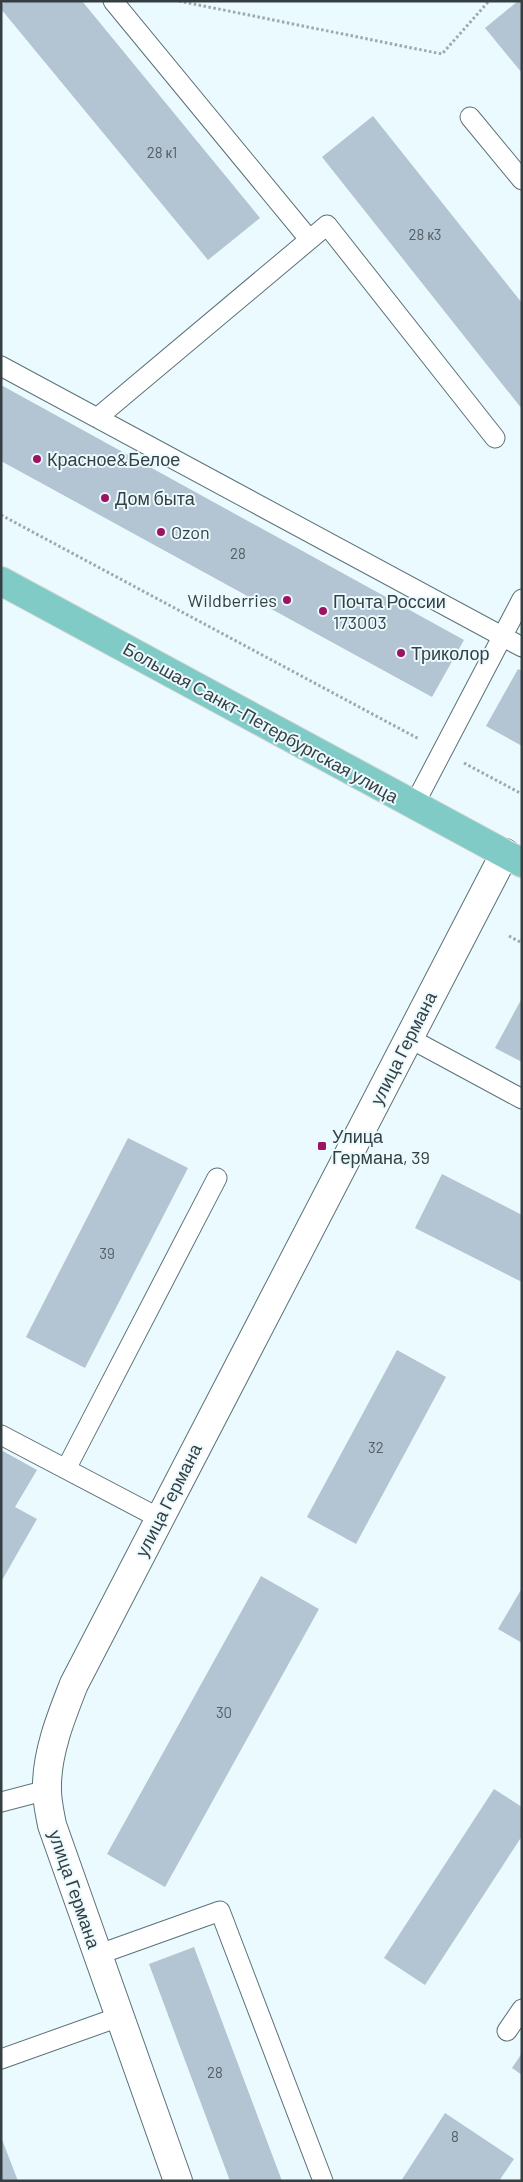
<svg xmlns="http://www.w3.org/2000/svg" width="523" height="2182" font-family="Barlow,sans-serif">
<rect width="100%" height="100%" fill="#ebfafe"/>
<path fill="#b3c4d3" d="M5,1H82L260,218L208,260L1,9V5Z
M518,1H522V73L485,28Z
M373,116L522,303V409L322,157Z
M1,385L464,640L432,697L1,461Z
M518,669L522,671V746L486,726Z
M522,998V1062L495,1048Z
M128,1138L188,1168L85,1368L26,1337Z
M442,1174L522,1215V1282L415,1228Z
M397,1350L446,1377L356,1544L307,1517Z
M1,1450L37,1470L15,1507L37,1519L1,1582Z
M261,1576L319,1609L165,1887L107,1854Z
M522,1588V1643L498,1629Z
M494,1789L522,1807V1836L425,1985L384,1958Z
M194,1947L282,2181H230L149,1964Z
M522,2053V2075L512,2068Z
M445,2113L514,2159L499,2181H401Z
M1,2137L18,2181H1Z"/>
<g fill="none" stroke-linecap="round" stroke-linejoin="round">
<g stroke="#5b7278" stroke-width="21">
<path id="service" d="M113,1L309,239
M470,117L522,180
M1,366L522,647
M97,418L327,225L495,438
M414,805L522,599
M409,1038L522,1099
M1,1435L159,1518
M66,1469L217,1178
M1,1802L47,1790
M97,1955L220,1911L323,2181
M507,2031L522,2009
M1,2059L119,2017"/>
</g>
<g stroke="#5b7278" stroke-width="30">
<path id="secondary" d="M178,2181L52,1825C50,1814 47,1802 47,1790C46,1754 61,1717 74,1684L505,853"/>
</g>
<g stroke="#d3d5d5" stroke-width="30">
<path id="primary" d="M1,581L522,863"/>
</g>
<path stroke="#9ca9ad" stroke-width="3" stroke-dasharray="2.5 2.5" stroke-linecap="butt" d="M179,1L442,54L489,1
M1,515L419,739
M464,763L522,794
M509,936L522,943"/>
<use href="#service" stroke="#fff" stroke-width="19"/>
<use href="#secondary" stroke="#fff" stroke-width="28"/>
<use href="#primary" stroke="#81cbc7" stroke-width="28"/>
</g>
<g fill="#9d1362" stroke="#ebfafe" stroke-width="2">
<circle cx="37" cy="459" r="5"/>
<circle cx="105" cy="498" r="5"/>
<circle cx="161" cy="532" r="5"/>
<circle cx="287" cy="600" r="5"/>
<circle cx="323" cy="611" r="5"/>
<circle cx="401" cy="653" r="5"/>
<rect x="317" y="1141" width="10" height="10" rx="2.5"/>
</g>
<g text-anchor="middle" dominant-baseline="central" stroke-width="4" stroke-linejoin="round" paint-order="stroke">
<g font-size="15" fill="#546066">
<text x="162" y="152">28 к1</text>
<text x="425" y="234">28 к3</text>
<text x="238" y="553">28</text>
<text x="107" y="1253">39</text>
<text x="376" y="1447">32</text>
<text x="224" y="1712">30</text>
<text x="215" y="2072">28</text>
<text x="455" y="2136">8</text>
</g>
<g font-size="18" fill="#353f42" stroke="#ebfafe" text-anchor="start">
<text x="47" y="459">Красное&amp;Белое</text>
<text x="115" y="498">Дом быта</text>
<text x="171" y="532">Ozon</text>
<text x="277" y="600" text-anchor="end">Wildberries</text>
<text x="333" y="601">Почта России<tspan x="333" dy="21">173003</tspan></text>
<text x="411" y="653">Триколор</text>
<text x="332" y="1136">Улица<tspan x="332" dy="21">Германа, 39</tspan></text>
</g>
<g font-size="18" fill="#353f42" stroke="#ebfafe">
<text transform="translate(261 722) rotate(29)">Большая Санкт-Петербургская улица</text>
<text transform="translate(403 1048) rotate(-63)">улица Германа</text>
<text transform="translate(168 1500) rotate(-63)">улица Германа</text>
<text transform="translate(75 1889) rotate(71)">улица Германа</text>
</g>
</g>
<rect width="523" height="2182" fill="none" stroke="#353f42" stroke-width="5"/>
</svg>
